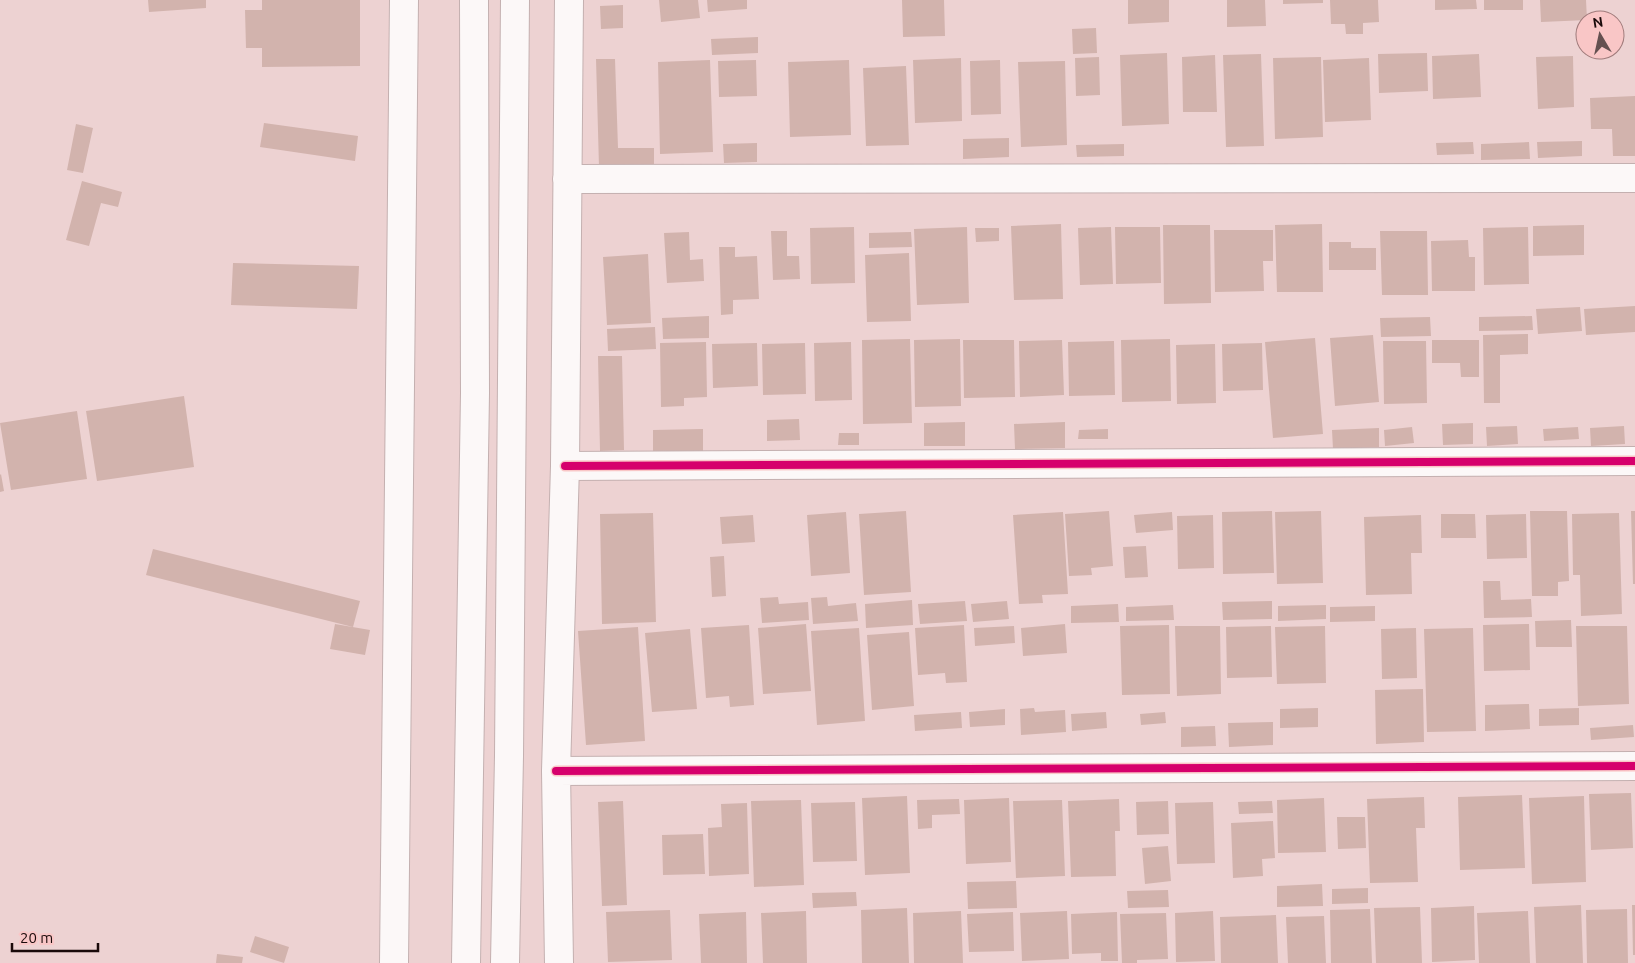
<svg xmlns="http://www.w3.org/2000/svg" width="1635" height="963" font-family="Ubuntu,sans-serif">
<rect width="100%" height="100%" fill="#edd2d2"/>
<path fill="#d2b3ad" d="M148,0H206V8L149,12Z
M262,0H360V66L262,67V48H246L245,10H262Z
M659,0H698L700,18L661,22Z
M707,0H747V9L708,12Z
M902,0H944L945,36L903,37Z
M1128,0H1169V22L1128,24Z
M1227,0H1265L1266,26L1227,27Z
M1283,0H1323V3L1283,4Z
M1330,0H1378L1379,22L1363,23V34H1346L1345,24H1331Z
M1435,0H1476L1477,9L1435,10Z
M1484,0H1523V10H1484Z
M1540,0H1586L1587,20L1541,22Z
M623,5V28L601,29L600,6Z
M1096,28L1097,53L1073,54L1072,29Z
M758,37V53L712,55L711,39Z
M1167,53L1169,124L1122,126L1120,55Z
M1427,53L1428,91L1379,93L1378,54Z
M1261,54L1264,146L1226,147L1223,55Z
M1479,54L1481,97L1433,99L1432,56Z
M1215,55L1217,112H1183L1182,57Z
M1573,56L1574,107L1538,109L1536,57Z
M1099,57L1100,95L1076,96L1075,58Z
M1321,57L1323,137L1275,139L1273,58Z
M961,58L962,121L915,123L913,60Z
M1369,58L1371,120L1325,122L1323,60Z
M596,59H615L618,148H654V165L599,167Z
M710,60L713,152L660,154L658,62Z
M756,60L757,96L719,97L718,61Z
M849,60L851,135L790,137L788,62Z
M1000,60L1001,114L971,115L970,61Z
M1065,61L1067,145L1021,147L1018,62Z
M906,66L909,145L866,146L863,68Z
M1635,96V156H1613L1612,129H1591L1590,98Z
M264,123L358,136L355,161L260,147Z
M76,124L93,128L83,173L67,170Z
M1009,138V157L963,159V139Z
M1582,141V156L1538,158L1537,142Z
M1473,142L1474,154L1437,155L1436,143Z
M1529,142L1530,159L1481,160V144Z
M757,143V162L724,163L723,144Z
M1124,144V156L1077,157L1076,145Z
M82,181L122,192L118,207L101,203L89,246L66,240Z
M1061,224L1063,299L1014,300L1011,226Z
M1322,224L1323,292H1277L1275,225Z
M1163,225H1210L1211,303L1164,304Z
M1584,225V255L1533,256V226Z
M854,227L855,283L811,284L810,228Z
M967,227L969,303L917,305L914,229Z
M1111,227L1113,284L1080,285L1078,228Z
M1115,227H1160L1161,283L1116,284Z
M1528,227L1529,284L1484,285L1483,228Z
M975,228H999V241L976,242Z
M1214,230H1273V261H1263L1264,291L1215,292Z
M771,231H787V256H799L800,279L773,280Z
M1380,231H1427L1428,295H1382Z
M689,232L690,260L703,259L704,281L667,283L664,233Z
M911,232L912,247L869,248V233Z
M1468,240L1469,257H1475V291H1432L1431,241Z
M1329,242H1351V248H1376V270H1329Z
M719,247H735V257L757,256L759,299L733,300V314L721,315Z
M909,253L911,321L867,322L865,255Z
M648,254L651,323L607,325L603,257Z
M233,263L359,266L357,309L231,305Z
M1635,306V332L1586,335L1584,309Z
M1580,307L1582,331L1538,334L1536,309Z
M709,316V338L663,339L662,318Z
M1532,316L1533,330L1479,331V317Z
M1430,317L1431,336L1381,337L1380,318Z
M655,327L656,349L608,351L607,329Z
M1528,334V354L1500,355V403H1484L1483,335Z
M1373,335L1379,402L1335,406L1330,338Z
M1315,338L1323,434L1273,438L1265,342Z
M910,339L912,423L863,424L862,340Z
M960,339L961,406L915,407L914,340Z
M1170,339L1171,401L1122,402L1121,340Z
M963,340H1014L1015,397L964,398Z
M1062,340L1064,395L1020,397L1019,341Z
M1432,340H1479V377H1461L1460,363H1432Z
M1114,341L1115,395L1069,396L1068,342Z
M1383,341H1426L1427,403L1384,404Z
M706,342L707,397L684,398V406L661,407L660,343Z
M851,342L852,400L815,401L814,343Z
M757,343L758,386L713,388L712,344Z
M805,343L806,394L763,395L762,344Z
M1262,343L1263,390L1223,391L1222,344Z
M1215,344L1216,403L1177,404L1176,345Z
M598,356H622L624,450L600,451Z
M184,396L194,467L97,481L86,411Z
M77,411L87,479L11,490L0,423Z
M799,419L800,440L767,441V420Z
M965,422V446H924V423Z
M1065,422V448L1015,449L1014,424Z
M1473,423V444L1443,445L1442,424Z
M1517,426L1518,444L1487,446L1486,427Z
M1624,426L1625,444L1591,446L1590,428Z
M1412,427L1414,443L1385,446L1384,430Z
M1578,427L1579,439L1544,441L1543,429Z
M1379,428V447L1333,449L1332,430Z
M703,429V458L653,459V430Z
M1108,429V439H1078L1079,430Z
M839,433H859V445H838Z
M1,474L4,491L0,492V475Z
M906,511L911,592L864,595L859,514Z
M1109,511L1113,566L1091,568L1092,575L1069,576L1065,514Z
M1272,511L1274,573L1223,574L1222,512Z
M1321,511L1323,583L1277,584L1275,512Z
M1530,511H1567L1569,581L1558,582V596H1532Z
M1631,511H1635V584H1633Z
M846,512L850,573L811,576L807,515Z
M1063,512L1068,594L1042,595L1043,603L1019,604L1013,515Z
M1172,512L1173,530L1136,533L1134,515Z
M653,513L656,622L602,624L600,514Z
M1619,513L1622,614L1581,616L1580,575H1573L1572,514Z
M1441,514H1475L1476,538H1441Z
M1526,514L1527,558L1487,559L1486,515Z
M753,515L755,542L722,544L720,517Z
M1213,515L1214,568L1178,569L1177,516Z
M1421,515L1422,553H1411L1412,594L1366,595L1364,517Z
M1146,546L1148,577L1125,578L1123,547Z
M153,549L360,601L353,627L146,575Z
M724,556L726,596L712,597L710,557Z
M1483,581H1500L1501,600L1531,599L1532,617L1484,618Z
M778,597L779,604L808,602L809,620L762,623L760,598Z
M827,597L828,606L856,603L858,621L813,624L811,598Z
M912,600L913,625L866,628L865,604Z
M965,601L967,621L920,624L918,604Z
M1007,601L1009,619L973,622L971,604Z
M1272,601V619L1223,620L1222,602Z
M1118,604L1119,622L1071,623V606Z
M1173,605L1174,620L1126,621V607Z
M1326,605V619L1278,621V606Z
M1375,606V621L1330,622V607Z
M1571,620L1572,647H1536L1535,621Z
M335,624L370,630L365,655L330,649Z
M806,624L811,691L763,694L758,628Z
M1065,624L1067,653L1023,656L1021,628Z
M1529,624L1530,670L1484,671L1483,625Z
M749,625L754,705L730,707L729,696L706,698L701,628Z
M964,625L967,682L946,683L945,673L918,675L915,628Z
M1169,625L1170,694L1122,695L1120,626Z
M1014,626L1015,643L975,646L974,628Z
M1175,626H1220L1221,694L1177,696Z
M1271,626L1272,677L1227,678L1226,627Z
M1325,626L1326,683L1277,684L1275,627Z
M1576,626H1627L1629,704L1578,706Z
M638,627L645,741L586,745L578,631Z
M859,628L865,721L817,725L811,631Z
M1416,628L1417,678L1382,679L1381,629Z
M1473,628L1476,731L1427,732L1424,629Z
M690,629L697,709L652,712L645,633Z
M909,632L914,706L872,710L867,635Z
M1423,689L1424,742L1376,744L1375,690Z
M1529,704L1530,729L1485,731V705Z
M1034,708L1035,712L1065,710L1066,732L1021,735L1020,709Z
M1318,708V727L1280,728V709Z
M1579,708V725L1539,726V709Z
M1005,709V725L970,727L969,712Z
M961,712L962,728L915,731L914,715Z
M1106,712L1107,728L1072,731L1071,714Z
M1165,712L1166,723L1141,725L1140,714Z
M1273,722V745L1229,747L1228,723Z
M1633,725L1634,737L1591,740L1590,728Z
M1215,726L1216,746L1181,747V727Z
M1631,793L1633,848L1591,850L1589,794Z
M1522,795L1525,868L1460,870L1458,797Z
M907,796L910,873L865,875L862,798Z
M1584,796L1586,882L1532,884L1529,798Z
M1424,797L1425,828H1416L1418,882L1370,883L1367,799Z
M1009,798L1011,862L966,864L964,800Z
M1324,798L1326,852L1278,853L1277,800Z
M959,799L960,814L932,815V828L918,829L917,800Z
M1119,799L1120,831H1115L1116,876L1071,877L1068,801Z
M801,800L804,885L754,887L751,801Z
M1062,800L1065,876L1016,878L1013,801Z
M623,801L627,905L602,906L598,802Z
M1168,801L1169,834L1137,835L1136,802Z
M1272,801L1273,813L1239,814L1238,802Z
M855,802L857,861L813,862L811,803Z
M1213,802L1215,863L1177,864L1175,803Z
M747,803L749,874L709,876L708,828L722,827L721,804Z
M1337,817H1365L1366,848L1338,849Z
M1273,821L1275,858L1262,859L1263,876L1233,878L1231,823Z
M703,834L705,874L663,875L662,835Z
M1168,846L1171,881L1145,884L1142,848Z
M1016,881L1017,908L968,909L967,882Z
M1322,884L1323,906L1277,907V886Z
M1368,888V903L1332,904V889Z
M1168,890L1169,907L1128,908L1127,891Z
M856,892L857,906L813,908L812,893Z
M1581,905L1583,963H1536L1534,907Z
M1632,905H1635V955H1633Z
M1474,906L1475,960L1432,962L1431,908Z
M1420,907L1422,963H1376L1374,908Z
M907,908L909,963H862L861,910Z
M1370,909L1372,963H1331L1330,910Z
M1627,909L1628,963H1587L1586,910Z
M670,910L672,960L608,962L606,912Z
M806,911L807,963H763L761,913Z
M961,911L963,963H914L913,913Z
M1067,911L1069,959L1022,961L1020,913Z
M1213,911L1215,961L1176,962L1175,913Z
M1528,911L1530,963H1479L1477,913Z
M746,912L747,963H701L699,914Z
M1013,912L1014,951L969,952L967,914Z
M1117,912L1118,961H1101V953L1072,954L1071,914Z
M1166,913L1168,959L1137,960V963H1122L1120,914Z
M1276,915L1278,963H1221L1220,917Z
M1324,916L1326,963H1288L1286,917Z
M255,936L289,947L284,963L250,952Z
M217,954L243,957L242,963H216Z"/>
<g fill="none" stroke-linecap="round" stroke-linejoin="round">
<g stroke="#c4b0b0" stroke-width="30">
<path id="minor" d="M567,179L1635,178
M565,466L1635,461
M556,771L1635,766
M394,963L404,0
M559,963L556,771L565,466L569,0"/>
</g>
<g stroke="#c4b0b0" stroke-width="30">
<path id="trunk" d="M466,963L475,393L474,0
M505,963L509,756L515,0"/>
</g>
<use href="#minor" stroke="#fcf8f8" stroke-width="28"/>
<use href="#trunk" stroke="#fcf8f8" stroke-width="28"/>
<g stroke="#f9c6c6" stroke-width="11">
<path id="cycleway" d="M565,466L1635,461
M556,771L1635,766"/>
</g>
<use href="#cycleway" stroke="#d6006c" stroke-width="8"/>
</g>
<g transform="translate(1600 35) rotate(351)"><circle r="24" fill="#f9c6c6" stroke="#a07b7b"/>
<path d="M0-4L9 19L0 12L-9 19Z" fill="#645050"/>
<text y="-8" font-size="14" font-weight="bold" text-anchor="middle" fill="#1a0a0a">N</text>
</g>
<path d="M12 943v8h86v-8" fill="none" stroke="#1a0a0a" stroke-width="2.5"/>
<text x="20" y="943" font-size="15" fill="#1a0a0a" stroke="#f9c6c6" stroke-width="4" paint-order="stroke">20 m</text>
</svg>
